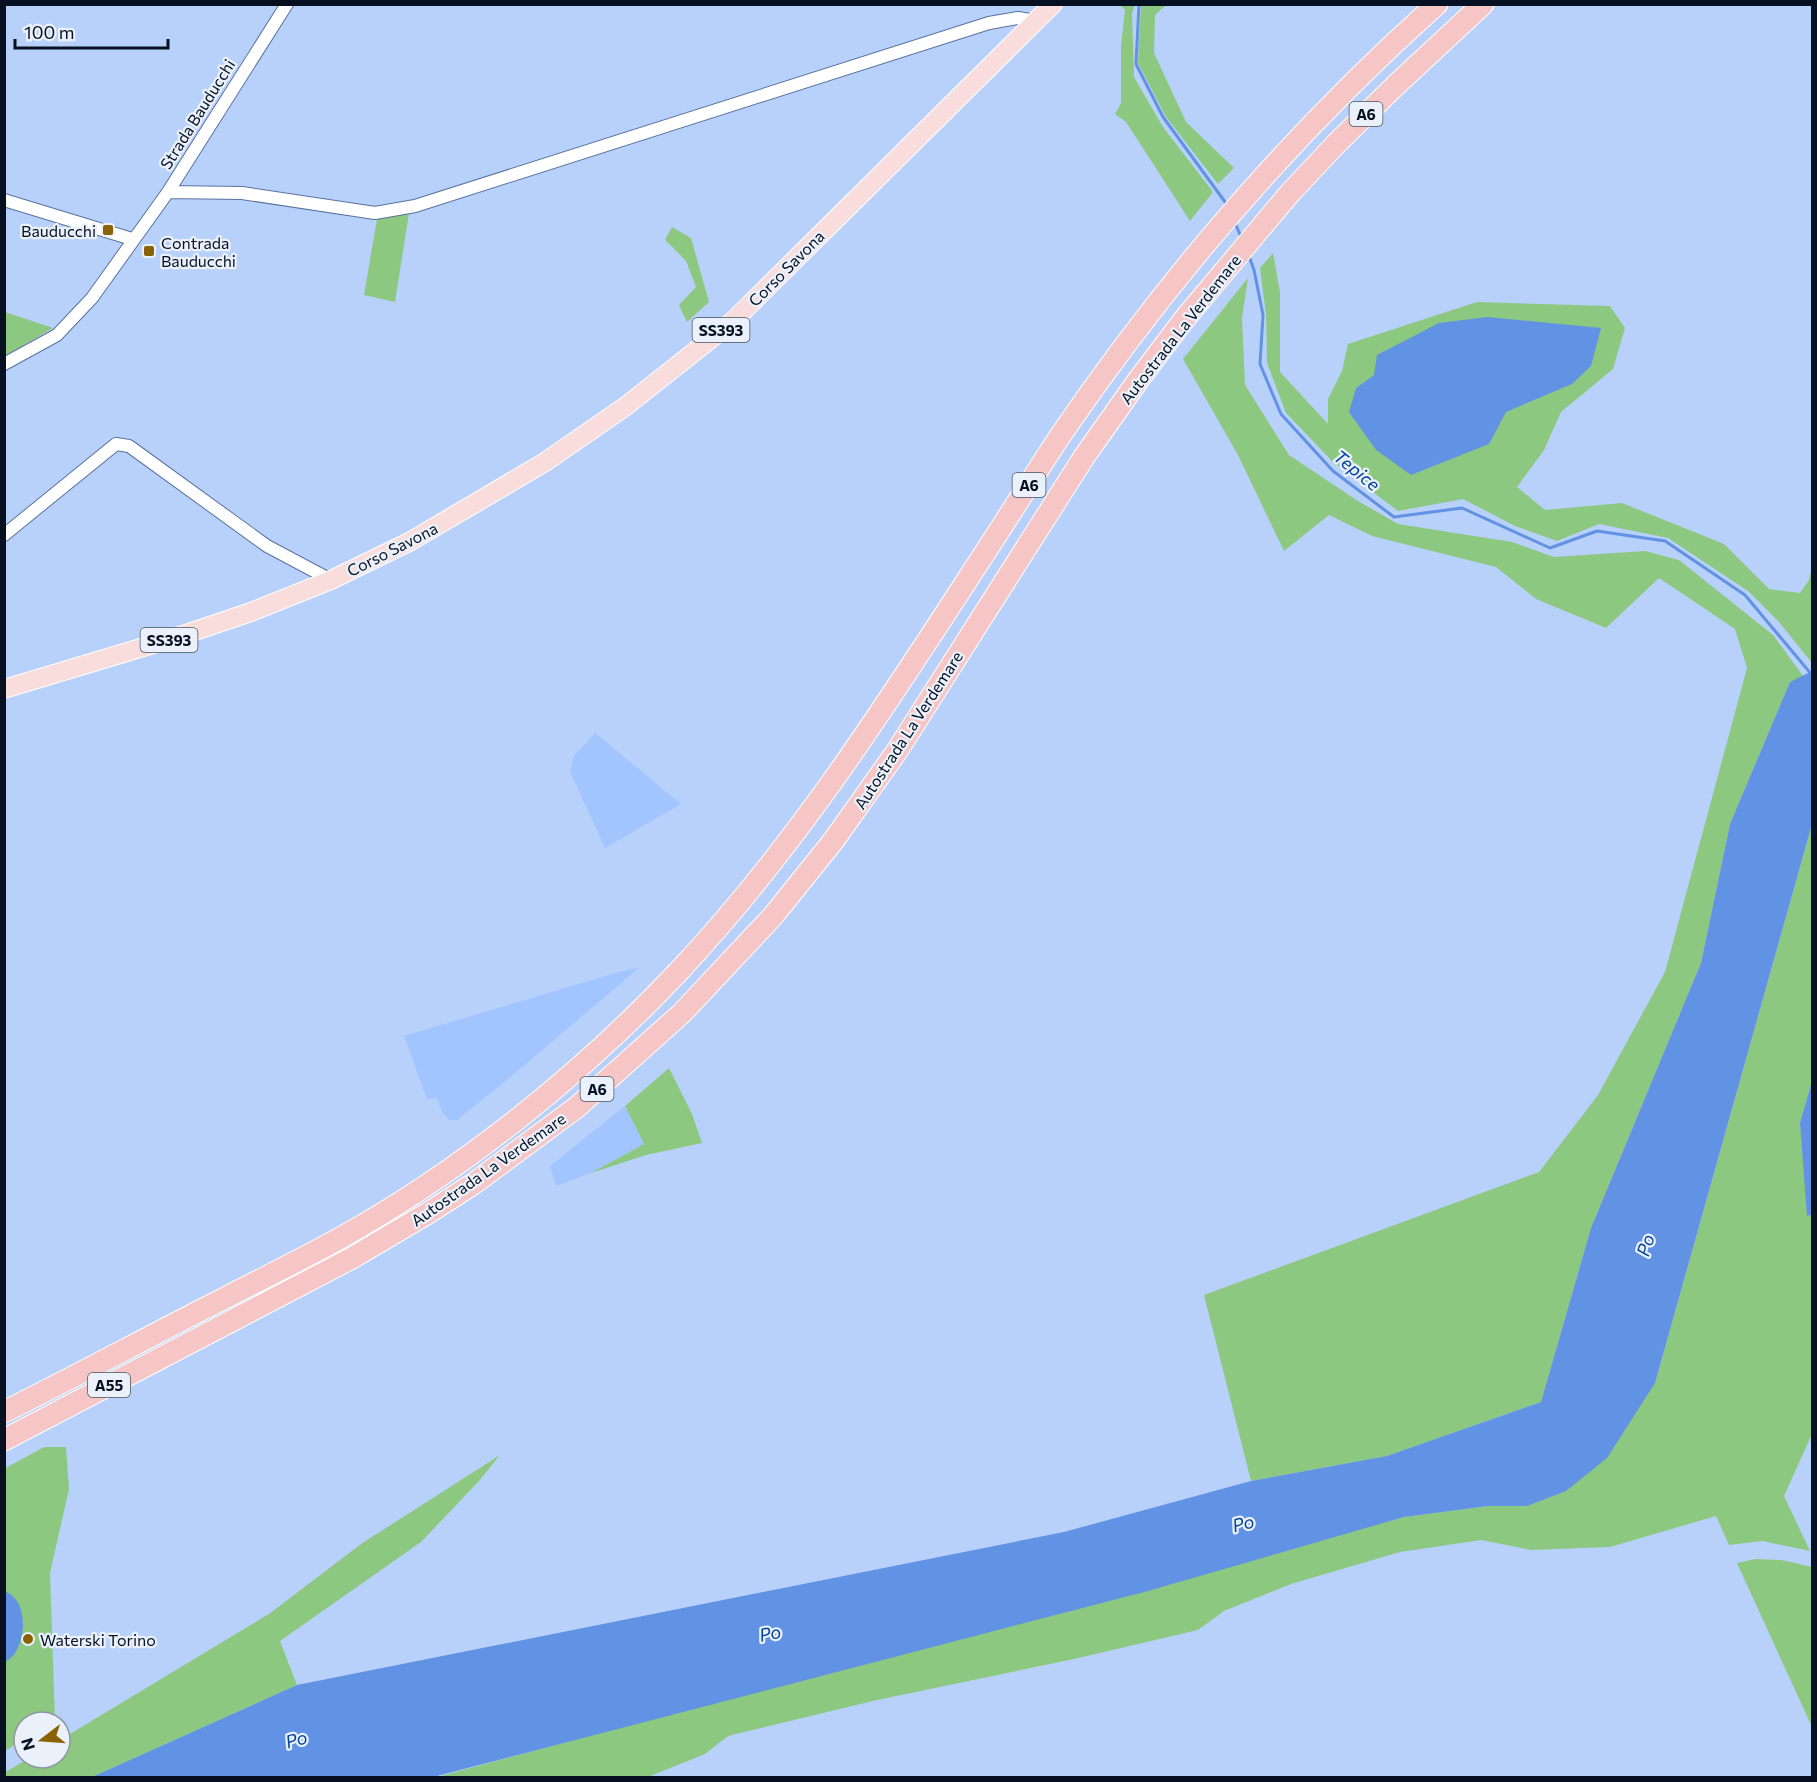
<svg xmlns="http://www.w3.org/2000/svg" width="1817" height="1782" font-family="Commissioner,sans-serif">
<rect width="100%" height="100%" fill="#b8d1fa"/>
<path fill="#a2c5ff" d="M595,733L681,804L605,848L570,772L574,756Z
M639,968L502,1084L457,1120H449L442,1112L437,1098L427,1099L404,1036L622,971Z
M625,1106L644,1144L591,1173L556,1186L550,1166Z"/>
<path fill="#8dc881" d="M1120,5H1135L1132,13L1134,77L1163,127L1213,192L1190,221L1126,122L1115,114L1121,103V46L1125,10Z
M1141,5H1166L1155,15L1154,53L1186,122L1234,168L1218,184L1166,117L1138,63Z
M409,213L395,302L364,295L377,219Z
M672,227L691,238L709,302L687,322L679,305L696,287L686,261L665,240Z
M1273,253L1280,292V372L1328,424V399L1342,371L1348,344L1477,302L1610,306L1625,328L1613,369L1561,412L1544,450L1517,487L1545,510L1622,503L1724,544L1769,589L1800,593L1809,580L1812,568V663L1779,622L1748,591L1668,538L1599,524L1557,541L1515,526L1463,499L1398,511L1333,462L1286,413L1267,363L1266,315L1260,268Z
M1248,278L1242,318L1245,385L1289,455L1358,501L1398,524L1512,542L1554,557L1645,551L1679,560L1773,635L1803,676L1790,682L1730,824L1701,963L1591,1228L1541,1402L1387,1456L1251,1481L1204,1295L1539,1172L1598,1095L1665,972L1747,668L1735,629L1659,578L1606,628L1536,599L1496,567L1372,536L1329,515L1284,551L1238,455L1183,359Z
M5,312L53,328L5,356Z
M1812,824V1081L1800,1123L1808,1216L1812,1215V1434L1784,1496L1810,1551L1762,1541L1729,1545L1716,1516L1610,1547L1531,1550L1481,1540L1400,1552L1291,1584L1224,1611L1198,1630L1074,1659L877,1700L728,1736L705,1754L648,1777L433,1778L1404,1517L1488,1506H1527L1655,1383Z
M669,1068L692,1114L702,1143L646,1155L591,1173L644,1144L625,1106Z
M44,1447H66L69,1489L50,1573L55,1721L24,1722V1739L5,1751L4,1469Z
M500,1455L479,1481L421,1542L280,1641L297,1685L92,1777H5L4,1773L29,1758H60V1740L269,1614L361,1544Z
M1755,1559L1782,1560L1812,1567V1727L1737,1563Z"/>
<path fill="#6192e3" d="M1487,317L1601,328L1591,366L1572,384L1506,412L1489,444L1411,475L1376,450L1349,412L1356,388L1374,375L1377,355L1439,323Z
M1812,671V824L1655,1383L1607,1458L1566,1491L1527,1506H1488L1404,1517L1148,1591L433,1777H92L297,1685L1064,1532L1251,1481L1387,1456L1541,1402L1591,1228L1701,963L1730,824L1790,682Z
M1812,1081V1215L1807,1216L1800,1123Z
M4,1591C27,1599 27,1634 15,1653C13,1657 8,1660 5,1662Z"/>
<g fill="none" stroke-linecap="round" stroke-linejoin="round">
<path stroke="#6192e3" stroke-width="3" d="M1139,4L1136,64L1163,117L1228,206
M1235,223L1242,239
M1249,256L1254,270L1263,315L1260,364L1281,414L1333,471L1394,517L1462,508L1550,548L1597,531L1665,541L1745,595L1812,675"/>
<g stroke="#5773a2" stroke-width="14">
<path id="minor" d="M168,192L242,193L375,213L415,206L989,23L1018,18L1036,21
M4,200L132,239
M4,364L57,335L92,298L168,192L287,4
M4,535L116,444L129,446L267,546L331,580"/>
</g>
<g stroke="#fff" stroke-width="20">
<path id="primary" d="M4,689L177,637L251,612L331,580L411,541L545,462L626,406L732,322L1053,4"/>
</g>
<g stroke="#fff" stroke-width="23">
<path id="motorway" d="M4,1412C78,1375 150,1336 223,1299C263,1278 303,1259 342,1237C464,1169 583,1073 679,971C804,838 900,683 999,531C1019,500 1039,468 1060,436C1168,278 1294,132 1437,4
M4,1440L352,1258L428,1213L473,1184L577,1107L682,1013L773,916L834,840L897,751L1084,457L1139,379L1186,317L1290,193L1336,144L1396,85L1483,4"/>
</g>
<use href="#minor" stroke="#fff" stroke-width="12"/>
<use href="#primary" stroke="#f9dddc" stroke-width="18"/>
<use href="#motorway" stroke="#f5c6c5" stroke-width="21"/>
</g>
<g fill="#8a6202" stroke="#eaf1fb" stroke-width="2">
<rect x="102" y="224" width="12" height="12" rx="3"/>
<rect x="143" y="245" width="12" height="12" rx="3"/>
<circle cx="28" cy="1639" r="6"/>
</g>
<g text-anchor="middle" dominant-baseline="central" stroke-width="4.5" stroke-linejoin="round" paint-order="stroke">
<g fill="#eaf1fb" stroke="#4a5462" stroke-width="1.5">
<rect x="1349.5" y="102" width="33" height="24" rx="4.5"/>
<rect x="692.5" y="318" width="57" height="24" rx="4.5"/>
<rect x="1012.5" y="473" width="33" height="24" rx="4.5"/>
<rect x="140.5" y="628" width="57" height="24" rx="4.5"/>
<rect x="580.5" y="1077" width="33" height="24" rx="4.5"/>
<rect x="88" y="1373" width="42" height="24" rx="4.5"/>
</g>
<g font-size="15" font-weight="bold" fill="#061021">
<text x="1366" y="114">A6</text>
<text x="721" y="330">SS393</text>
<text x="1029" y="485">A6</text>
<text x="169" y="640">SS393</text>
<text x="597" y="1089">A6</text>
<text x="109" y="1385">A55</text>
</g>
<g font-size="16" fill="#061021" stroke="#eaf1fb">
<text transform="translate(197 114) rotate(-58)">Strada Bauducchi</text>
<text transform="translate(786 268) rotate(-45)">Corso Savona</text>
<text transform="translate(1180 329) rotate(-52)">Autostrada La Verdemare</text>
<text transform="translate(392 549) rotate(-27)">Corso Savona</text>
<text transform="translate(908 730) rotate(-57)">Autostrada La Verdemare</text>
<text transform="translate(488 1169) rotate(-35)">Autostrada La Verdemare</text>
</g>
<g font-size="16" fill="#061021" stroke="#eaf1fb" text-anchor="start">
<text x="96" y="230" text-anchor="end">Bauducchi</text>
<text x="161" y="242">Contrada<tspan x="161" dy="18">Bauducchi</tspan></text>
<text x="40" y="1639">Waterski Torino</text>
</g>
<g font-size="18" font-style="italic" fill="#02409d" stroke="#eaf1fb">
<text transform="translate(1357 470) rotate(39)">Tepice</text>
<text transform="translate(1645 1245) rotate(-73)">Po</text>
<text transform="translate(1243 1523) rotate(-15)">Po</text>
<text transform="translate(770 1633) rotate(-12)">Po</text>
<text transform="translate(296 1739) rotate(-17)">Po</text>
</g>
</g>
<rect width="1817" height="1782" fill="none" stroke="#061021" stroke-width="12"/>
<g transform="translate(42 1740) rotate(253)"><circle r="28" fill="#eaf1fb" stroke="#8f97a4" stroke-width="1.5"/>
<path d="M0-4.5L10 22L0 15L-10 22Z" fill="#8a6202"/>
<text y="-9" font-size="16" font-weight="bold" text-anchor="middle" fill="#061021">N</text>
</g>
<path d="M15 39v9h153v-9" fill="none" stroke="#061021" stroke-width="3"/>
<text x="24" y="39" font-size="18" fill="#061021" stroke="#eaf1fb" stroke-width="4.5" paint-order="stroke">100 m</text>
</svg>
